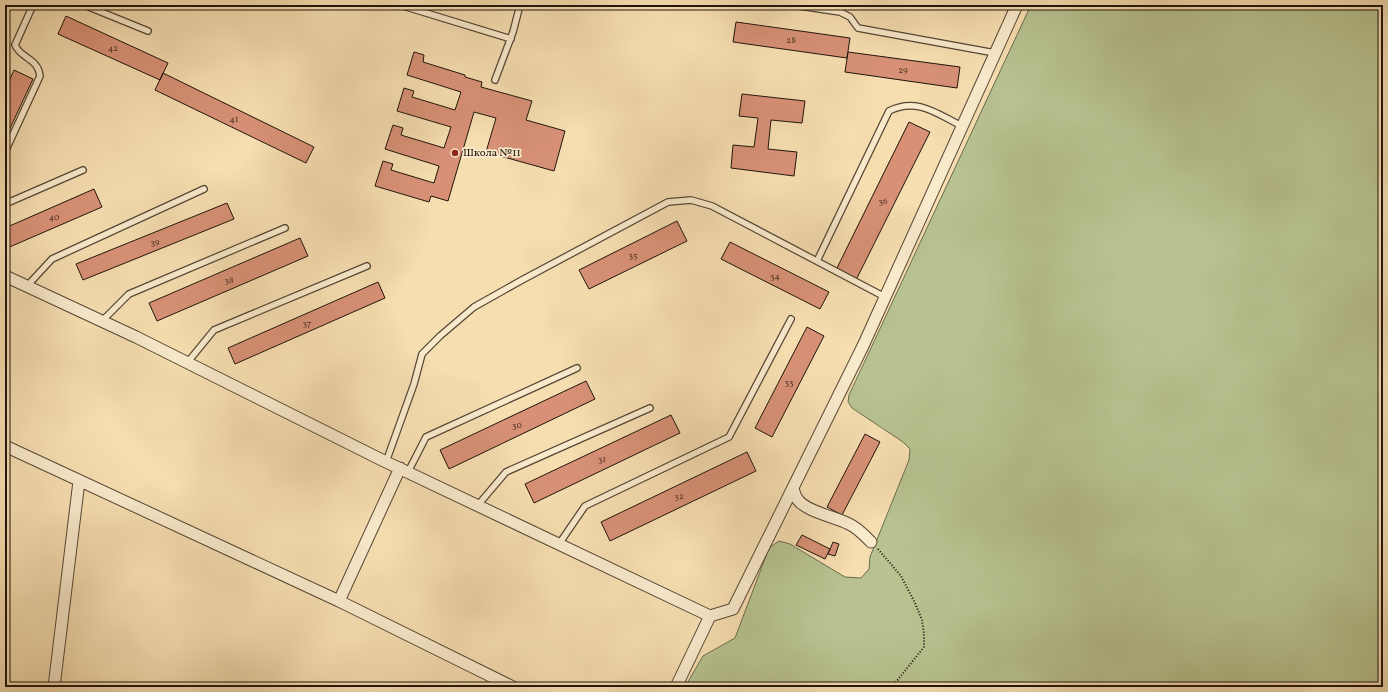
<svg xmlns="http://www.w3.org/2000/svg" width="1388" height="692" font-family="Vollkorn,serif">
<rect width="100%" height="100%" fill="#f6deb1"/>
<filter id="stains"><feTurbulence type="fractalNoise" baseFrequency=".005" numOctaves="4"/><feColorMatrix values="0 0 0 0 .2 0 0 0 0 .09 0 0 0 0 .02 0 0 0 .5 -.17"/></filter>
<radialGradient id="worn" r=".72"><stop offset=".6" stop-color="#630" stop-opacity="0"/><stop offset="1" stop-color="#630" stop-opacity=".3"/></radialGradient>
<path fill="#b7c290" stroke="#6b6b4d" d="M1031,5H1068L1070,7L1083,5H1383V687H685L703,656L735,638L769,548L779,541L790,544L845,577L861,578L869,569L870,557L909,460L910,449L903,442L852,408L848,402L849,395Z"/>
<path fill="#d89177" stroke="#1f140a" d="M66,16L168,63L160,80L58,34Z
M736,22L850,38L847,58L733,42Z
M414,52L424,55L423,62L465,75V77L482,82L481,87L532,101L526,120L565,131L554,171L486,152L496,118L474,112L448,201L431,196L429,202L375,186L383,161L393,164L391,170L434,183L439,166L385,149L393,125L403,128L401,135L444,148L451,127L397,111L404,88L414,91L412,97L455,110L461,92L407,75Z
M848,52L960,67L957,88L845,72Z
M14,70L33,79L5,139V90Z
M163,73L314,147L306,163L155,90Z
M742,94L805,101L802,123L771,120L768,149L797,152L794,176L731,168L733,145L754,147L758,118L739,116Z
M909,122L930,132L856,280L836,270Z
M94,189L102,207L5,249V228Z
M227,203L234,219L83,280L76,264Z
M677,221L687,241L589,289L579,270Z
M300,238L308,256L157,321L149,303Z
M730,242L829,292L820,309L721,259Z
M378,282L385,298L235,364L228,348Z
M807,327L824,336L772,437L755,428Z
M586,381L595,399L449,469L440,450Z
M671,415L680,433L534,503L525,484Z
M865,434L880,442L842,515L827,507Z
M747,452L756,471L610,541L601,522Z
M802,535L830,549L825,559L796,545Z
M833,542L839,544L835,556L828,554Z"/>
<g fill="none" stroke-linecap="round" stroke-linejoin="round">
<g stroke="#554634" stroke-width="8">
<path id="service" d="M84,5L148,31
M400,5L511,39
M793,5L840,12L850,17L858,28L995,53
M495,80L513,32L520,5
M5,152L40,76C38,58 21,59 15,45L33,5
M5,204L83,170
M817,261L889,111C917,97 937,114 962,126
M27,286L52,259L204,189
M102,321L129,294L285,228
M187,363L214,330L367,266
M386,462L414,384L422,354L440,336L474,307L522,280L668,202L691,200L712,206L885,297
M408,472L426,437L577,368
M478,505L506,472L650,408
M559,544L585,506L729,437L791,319"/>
</g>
<g stroke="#554634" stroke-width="13">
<path id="minor" d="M5,276L136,337L386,462L710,616L733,609L863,346L1017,5
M5,446L339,601L513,687
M793,488C794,492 795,496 798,500C807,512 836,517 849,524C858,528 864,535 871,542
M339,601L400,468
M54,687L79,481
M676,687L710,616"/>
</g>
<path stroke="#1f140a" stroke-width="2" stroke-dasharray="1 2" stroke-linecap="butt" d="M878,549L901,576L915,603L922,620L924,634V647L892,687"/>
<use href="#service" stroke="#f9eacc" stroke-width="5.5"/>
<use href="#minor" stroke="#f9eacc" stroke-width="11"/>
</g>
<circle fill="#8f2418" stroke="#f9eacc" stroke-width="1.5" cx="455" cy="153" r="4"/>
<g text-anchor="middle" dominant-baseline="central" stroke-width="3.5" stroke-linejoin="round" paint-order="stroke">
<g font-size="9" fill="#4d3325">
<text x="791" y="40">28</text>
<text x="113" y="48">42</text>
<text x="903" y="70">29</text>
<text x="234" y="119">41</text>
<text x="883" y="201">36</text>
<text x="54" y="217">40</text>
<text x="155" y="242">39</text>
<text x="633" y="255">35</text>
<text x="775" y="276">34</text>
<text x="229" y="280">38</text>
<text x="307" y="323">37</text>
<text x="789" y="382">33</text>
<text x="517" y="425">30</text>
<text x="602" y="459">31</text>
<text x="679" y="496">32</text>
</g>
<g font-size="11" fill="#1f140a" stroke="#f9eacc" text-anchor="start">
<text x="463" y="153">Школа №11</text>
</g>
</g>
<rect width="1388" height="692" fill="none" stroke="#f6deb1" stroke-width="20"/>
<rect x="6" y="6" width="1376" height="680" fill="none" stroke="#1f140a" stroke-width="2"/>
<rect x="10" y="10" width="1368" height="672" fill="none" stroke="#1f140a"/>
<rect width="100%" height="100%" filter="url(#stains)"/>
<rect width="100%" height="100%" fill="url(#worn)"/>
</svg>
